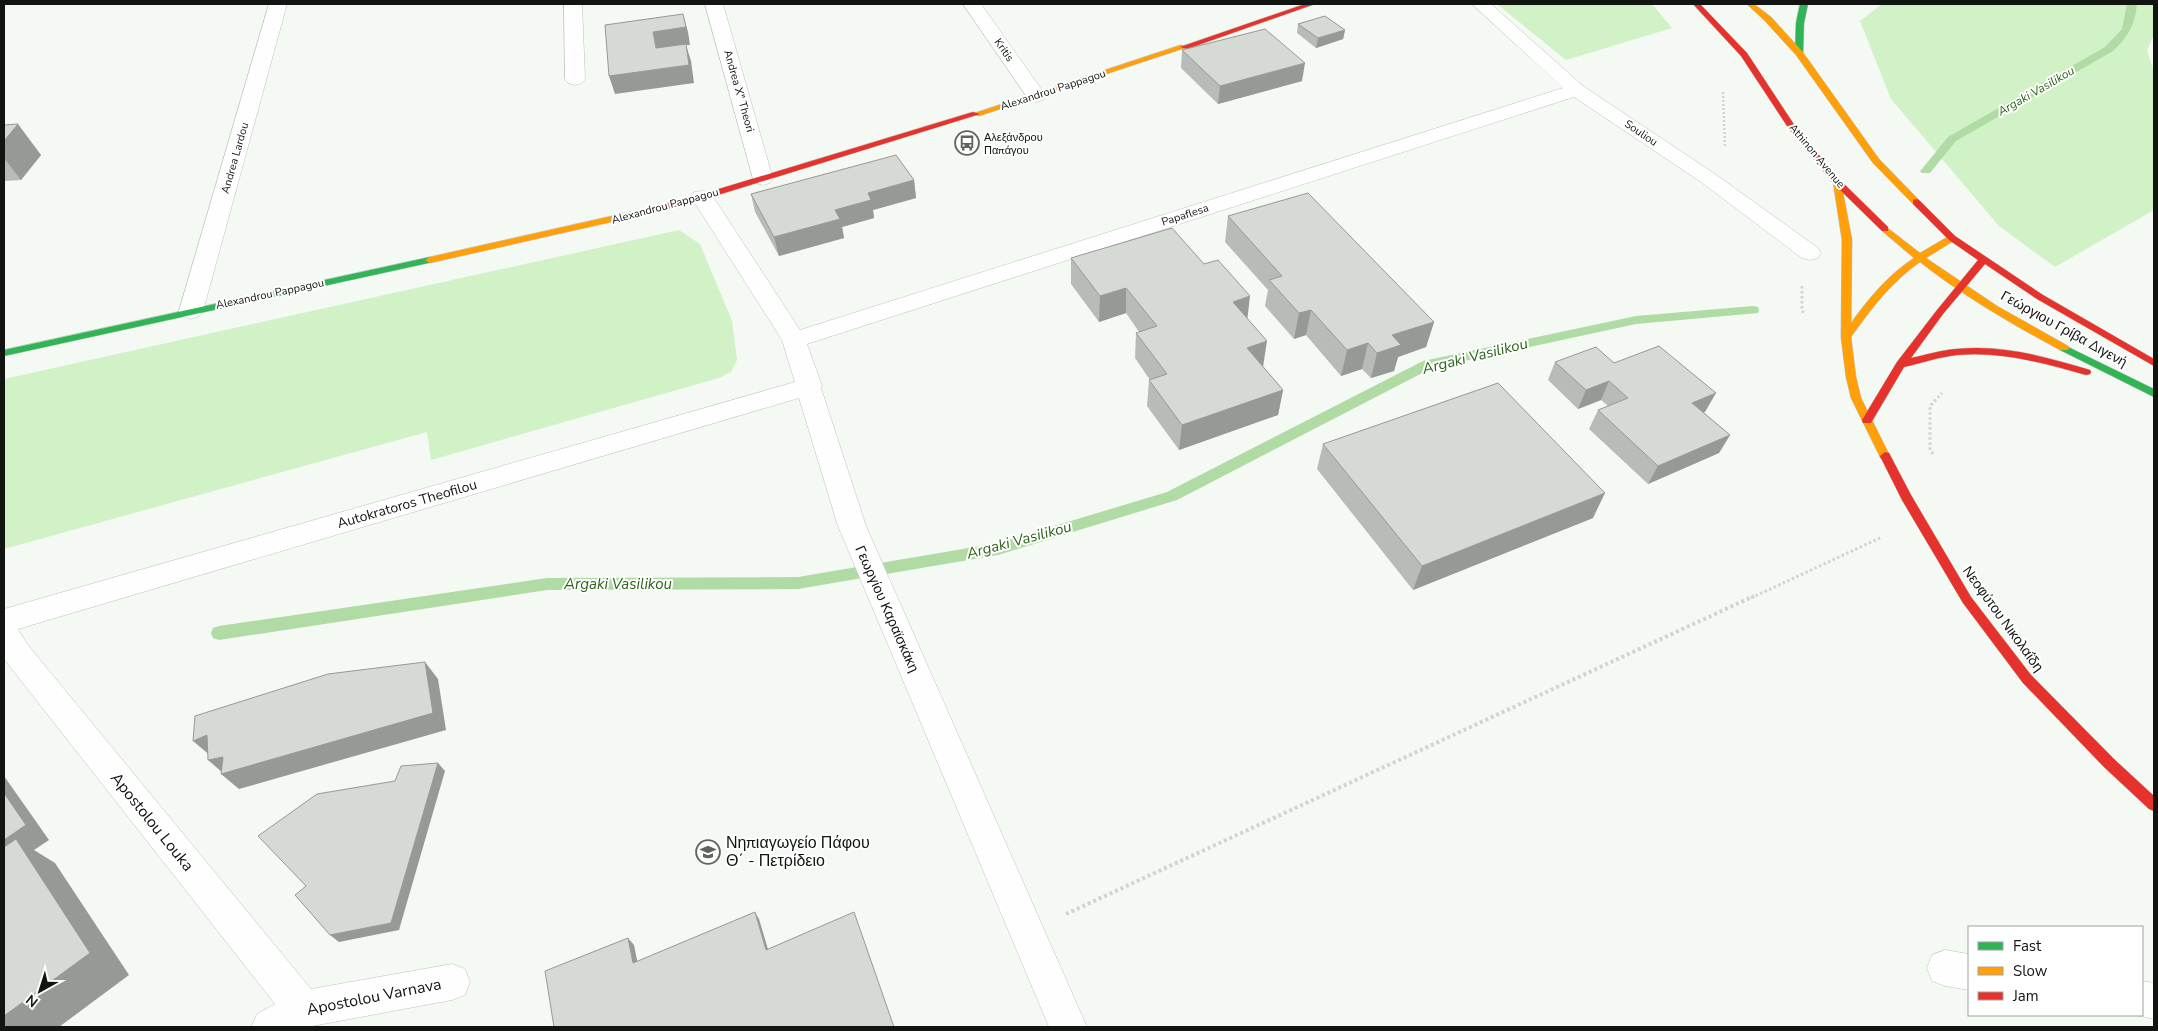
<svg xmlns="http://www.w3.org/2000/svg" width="2158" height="1031" font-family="'Nunito Sans',sans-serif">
<rect width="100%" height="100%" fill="#f4f9f3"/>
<path fill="#d0f2c6" d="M1497,4H1652L1672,28L1566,60Z
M1882,4H2154V35L2147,50L2154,72V210L2055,267L1999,226L1891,99L1860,21Z
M679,230L700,244L732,321L737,360L731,372L719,378L431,460L427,432L4,549V379Z"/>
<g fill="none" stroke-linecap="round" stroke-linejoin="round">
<path fill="#b0dba4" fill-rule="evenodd" d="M2127,4H2137C2135,25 2128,37 2113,51L1956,141L1930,173H1922L1920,171L1922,169L1948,137L2105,47L2122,29Z
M1753,306L1758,307L1759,310L1758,313L1636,324L1432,368L1177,500L998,555L798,589L547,590L219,640L213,638L211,633L213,628L219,626L547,578L798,577L998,543L1167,492L1423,361L1636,316Z"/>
<g stroke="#bfc2be" stroke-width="1">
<path id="lane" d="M1945,950L1969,954V990L1945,986L1932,981L1927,968L1932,955Z
M2142,981L2154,983V1019L2135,1015H2142Z"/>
</g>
<g stroke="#bfc2be" stroke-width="1">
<path id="street" d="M269,4H287L203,311L199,316L191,319L183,316L179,311Z
M564,4H582L585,79L582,83L575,85L568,83L565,79Z
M705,4H723L773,179L770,183L763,185L756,183L753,179Z
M963,4H981L1046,96L1043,100L1036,102L1029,100Z
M1472,4H1491L1583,86L1715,174L1818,248L1821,253L1818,258L1810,260L1802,258L1701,182L1574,97L807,344L822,386L821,388L866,526L1087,1027H1049L838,526L799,398L18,629L27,644L311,989L452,964L465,969L470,982L465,995L452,1000L307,1027H251L257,1014L275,1004L4,659V609L795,382L782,340L691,197L694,192L702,191L710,192L800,330L1563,88Z"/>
</g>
<g stroke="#bfc2be" stroke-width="1">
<path id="fast" d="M1800,4H1808L1804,23L1803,53L1799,55L1795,53L1796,23Z
M430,257L433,258V262L4,356V350Z
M2064,345L2154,389V397L2060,350L2059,348Z"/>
</g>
<g stroke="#bfc2be" stroke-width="1">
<path id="slow" d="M1747,4H1754L1771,17L1802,51L1879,159L1919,200V204H1913L1873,163L1796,55L1765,21Z
M1181,45L1188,47L979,116L972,114Z
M1837,179L1841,182L1852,240L1851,323C1869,298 1888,275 1914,258L1882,231V227L1885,226L1920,253L1949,236H1955V240L1926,258L1997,306L2068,346L2069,348L2068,350H2060C2012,324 1963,296 1920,262C1891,282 1871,309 1851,337L1856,377L1861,398L1890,456L1885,460L1881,459L1851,398L1846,377L1841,337L1842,240L1833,182Z
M639,210L642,211V215L430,263L425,260L430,257Z"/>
</g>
<g stroke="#bfc2be" stroke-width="1">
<path id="jam" d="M1305,4H1315L1187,49L1180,47Z
M1693,4H1700L1747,53L1795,126L1839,179L1888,227V231H1882L1833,183L1789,129L1741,56Z
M973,112L980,114L705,199L639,216L635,213L636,211L699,195Z
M1916,199L1919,200L1955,236L2043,295L2154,359V366L2037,299L1985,264L1943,314L1911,358C1926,355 1941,350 1956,349C2002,344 2046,357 2090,370L2091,372L2090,374L2086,375C2044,363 2001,351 1957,355C1939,357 1922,363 1904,367L1871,423H1863L1862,420L1897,362L1937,310L1978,260L1949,240L1913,204V200Z
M1885,452L1889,453L1911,495L1971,597L2031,675L2114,759L2154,796V811L2149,809L2104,767L2023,683L1963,603L1902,500L1880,456Z"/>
</g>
<path stroke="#d2d4d2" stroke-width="2.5" stroke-dasharray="2 2" stroke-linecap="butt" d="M1723,92L1725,148"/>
<path stroke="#d2d4d2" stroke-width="3" stroke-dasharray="2.5 2.5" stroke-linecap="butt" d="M1802,286V311L1805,314
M1933,454L1930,449V406L1942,393
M1751,598L1882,537"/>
<path stroke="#d2d4d2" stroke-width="4" stroke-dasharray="3 3" stroke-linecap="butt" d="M1066,914L1754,596"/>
<use href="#lane" fill="#fdfefd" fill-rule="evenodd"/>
<use href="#street" fill="#fdfefd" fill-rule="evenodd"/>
<use href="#fast" fill="#30b455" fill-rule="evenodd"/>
<use href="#slow" fill="#ff9f0a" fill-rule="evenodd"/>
<use href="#jam" fill="#e5322d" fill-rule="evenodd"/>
</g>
<path fill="#b8bbb7" d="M1298,24L1345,30L1343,39L1316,48L1297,33Z
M1182,50L1302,81L1218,104L1181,68Z
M4,125L41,155L21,180L4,181Z
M914,180L916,198L873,210L874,218L842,227L844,238L779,256L755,212L751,194Z
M1228,216L1434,322L1426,347L1398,357L1394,371L1371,378L1362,369L1341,376L1306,335L1294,339L1265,306L1268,290L1225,242Z
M1071,258L1247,318L1263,367L1283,390L1278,415L1179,450L1147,406L1149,380H1150L1135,358L1136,333L1139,332L1126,313L1099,322L1071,284Z
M1555,362L1614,363L1705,412H1703L1730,435L1719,453L1648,484L1589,429L1598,410L1608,406L1601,400L1578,409L1548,380Z
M1323,444L1593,518L1413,590L1317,469Z"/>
<path fill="#969995" d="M683,14L688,32L690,45H686L691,61L694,83L615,94L609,76L656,48L653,32Z
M1345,30L1343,39L1316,48L1318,38Z
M1305,63L1302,81L1218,104L1220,86Z
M18,124L41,155L21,180L4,158V141Z
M914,180L916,198L873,210L874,218L842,227L844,238L779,256L774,237L835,210L868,193Z
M1126,288V313L1099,322L1100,296Z
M1250,296L1247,322L1233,302Z
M1311,310L1306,335L1294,339L1299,313Z
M1434,322L1426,347L1398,357L1394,371L1371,378L1377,353L1392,335Z
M1267,341L1263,367L1247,348Z
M1368,343L1362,369L1341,376L1347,350Z
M1609,381L1601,400L1578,409L1586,390Z
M1283,390L1278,415L1179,450L1182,425Z
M1716,393L1705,412L1682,421L1692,403Z
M1730,435L1719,453L1648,484L1658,466Z
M1605,493L1593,518L1413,590L1422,566Z
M425,662L438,679L446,730L239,789L221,774L223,773L208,760L223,757Z
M207,735L212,757L193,741Z
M438,763L445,771L399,930L339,942L330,935Z
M4,776L49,840L34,850L55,863L129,975L59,1027H4Z
M755,912L759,919L770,956L766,950Z
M628,938L634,945L639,970L633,963Z"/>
<path fill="#d6dad5" stroke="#969995" d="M683,14L686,27L653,32L656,48L686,44L689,65L609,76L605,25Z
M1325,16L1345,30L1318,38L1298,24Z
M1265,29L1305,63L1220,86L1182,50Z
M18,124L4,141V125Z
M896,155L914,180L868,193L871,200L835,210L840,219L774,237L751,194Z
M1308,193L1434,322L1392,335L1401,345L1377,353L1368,343L1347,350L1311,310L1299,313L1269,280L1282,276L1228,216Z
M1172,228L1204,264L1218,260L1250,296L1233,302L1267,341L1247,348L1283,390L1182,425L1149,380L1167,374L1136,333L1157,326L1126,288L1100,296L1071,258Z
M1659,346L1716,393L1692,403L1730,435L1658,466L1598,410L1628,398L1609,381L1586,390L1555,362L1596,347L1614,363Z
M1498,383L1605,493L1422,566L1323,444Z
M425,662L433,713L221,774L223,757L208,760L207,735L193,741L195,716L328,674Z
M438,763L391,923L330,935L295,895L306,886L258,836L317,794L395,781L401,766Z
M4,793L26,825L4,840Z
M16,839L90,953L4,1016V847Z
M755,912L766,950L854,912L894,1027H554L545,971L628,938L633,963Z"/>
<defs>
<g id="bus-ring" transform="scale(1.25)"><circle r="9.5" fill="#fff" stroke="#60645f" stroke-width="1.5"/><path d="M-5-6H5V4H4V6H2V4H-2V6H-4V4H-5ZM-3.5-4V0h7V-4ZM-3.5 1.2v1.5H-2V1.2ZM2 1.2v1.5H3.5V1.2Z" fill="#60645f"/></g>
<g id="school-ring" transform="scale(1.25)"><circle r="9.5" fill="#fff" stroke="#60645f" stroke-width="1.5"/><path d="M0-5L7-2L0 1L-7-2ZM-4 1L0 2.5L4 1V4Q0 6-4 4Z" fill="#60645f"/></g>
</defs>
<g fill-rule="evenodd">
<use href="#bus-ring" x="967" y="143"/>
<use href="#school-ring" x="708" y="852"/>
</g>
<g text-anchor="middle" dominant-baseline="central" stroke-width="4" stroke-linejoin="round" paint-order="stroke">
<g font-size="11" fill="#111410" stroke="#fff">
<text transform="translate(1004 50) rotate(55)">Kritis</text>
<text transform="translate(1053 90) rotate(-18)">Alexandrou Pappagou</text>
<text transform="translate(739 91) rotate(74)">Andrea X" Theori</text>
<text transform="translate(1641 133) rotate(34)">Souliou</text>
<text transform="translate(1817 156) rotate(50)">Athinon Avenue</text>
<text transform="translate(235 158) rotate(-74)">Andrea Lardou</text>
<text transform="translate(665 206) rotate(-15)">Alexandrou Pappagou</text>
<text transform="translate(1185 215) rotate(-18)">Papaflesa</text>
<text transform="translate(270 294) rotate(-12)">Alexandrou Pappagou</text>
</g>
<g font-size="11" fill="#111410" stroke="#fff" text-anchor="start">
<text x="984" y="137">Αλεξάνδρου<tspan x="984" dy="13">Παπάγου</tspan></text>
</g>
<g font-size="12" font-style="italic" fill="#2b6318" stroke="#fff">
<text transform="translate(2036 91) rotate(-30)">Argaki Vasilikou</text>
</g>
<g font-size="14" fill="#111410" stroke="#fff">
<text transform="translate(2064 329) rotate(29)">Γεώργιου Γρίβα Διγενή</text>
<text transform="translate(407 504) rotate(-16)">Autokratoros Theofilou</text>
<text transform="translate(887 609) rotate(66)">Γεωργίου Καραϊσκάκη</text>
<text transform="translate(2003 619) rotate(54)">Νεοφύτου Νικολαΐδη</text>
</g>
<g font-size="15" font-style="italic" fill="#2b6318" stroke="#fff">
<text transform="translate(1475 356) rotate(-14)">Argaki Vasilikou</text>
<text transform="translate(1019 540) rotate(-15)">Argaki Vasilikou</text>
<text x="618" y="584">Argaki Vasilikou</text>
</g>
<g font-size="16" fill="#111410" stroke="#fff">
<text transform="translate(152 822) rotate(51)">Apostolou Louka</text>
<text transform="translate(374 997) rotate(-11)">Apostolou Varnava</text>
</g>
<g font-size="16" fill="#111410" stroke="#fff" text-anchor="start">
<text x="726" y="843">Νηπιαγωγείο Πάφου<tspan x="726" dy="18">Θ΄ - Πετρίδειο</tspan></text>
</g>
</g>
<rect width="2158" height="1031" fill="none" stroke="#111410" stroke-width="10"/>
<rect x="1968" y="926" width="175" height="90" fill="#ffffff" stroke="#a0a19f"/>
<rect x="1978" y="942" width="25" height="8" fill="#30b455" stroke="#a0a19f"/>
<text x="2013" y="951" font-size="15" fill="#111410">Fast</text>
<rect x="1978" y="967" width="25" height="8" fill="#ff9f0a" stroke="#a0a19f"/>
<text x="2013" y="976" font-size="15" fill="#111410">Slow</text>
<rect x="1978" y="992" width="25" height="8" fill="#e5322d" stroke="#a0a19f"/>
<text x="2013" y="1001" font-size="15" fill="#111410">Jam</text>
<g transform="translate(40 991) rotate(219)" stroke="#ffffff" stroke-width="4" paint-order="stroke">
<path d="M0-4L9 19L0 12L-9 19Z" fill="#111410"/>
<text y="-8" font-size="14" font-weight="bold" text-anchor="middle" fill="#111410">N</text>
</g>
</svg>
